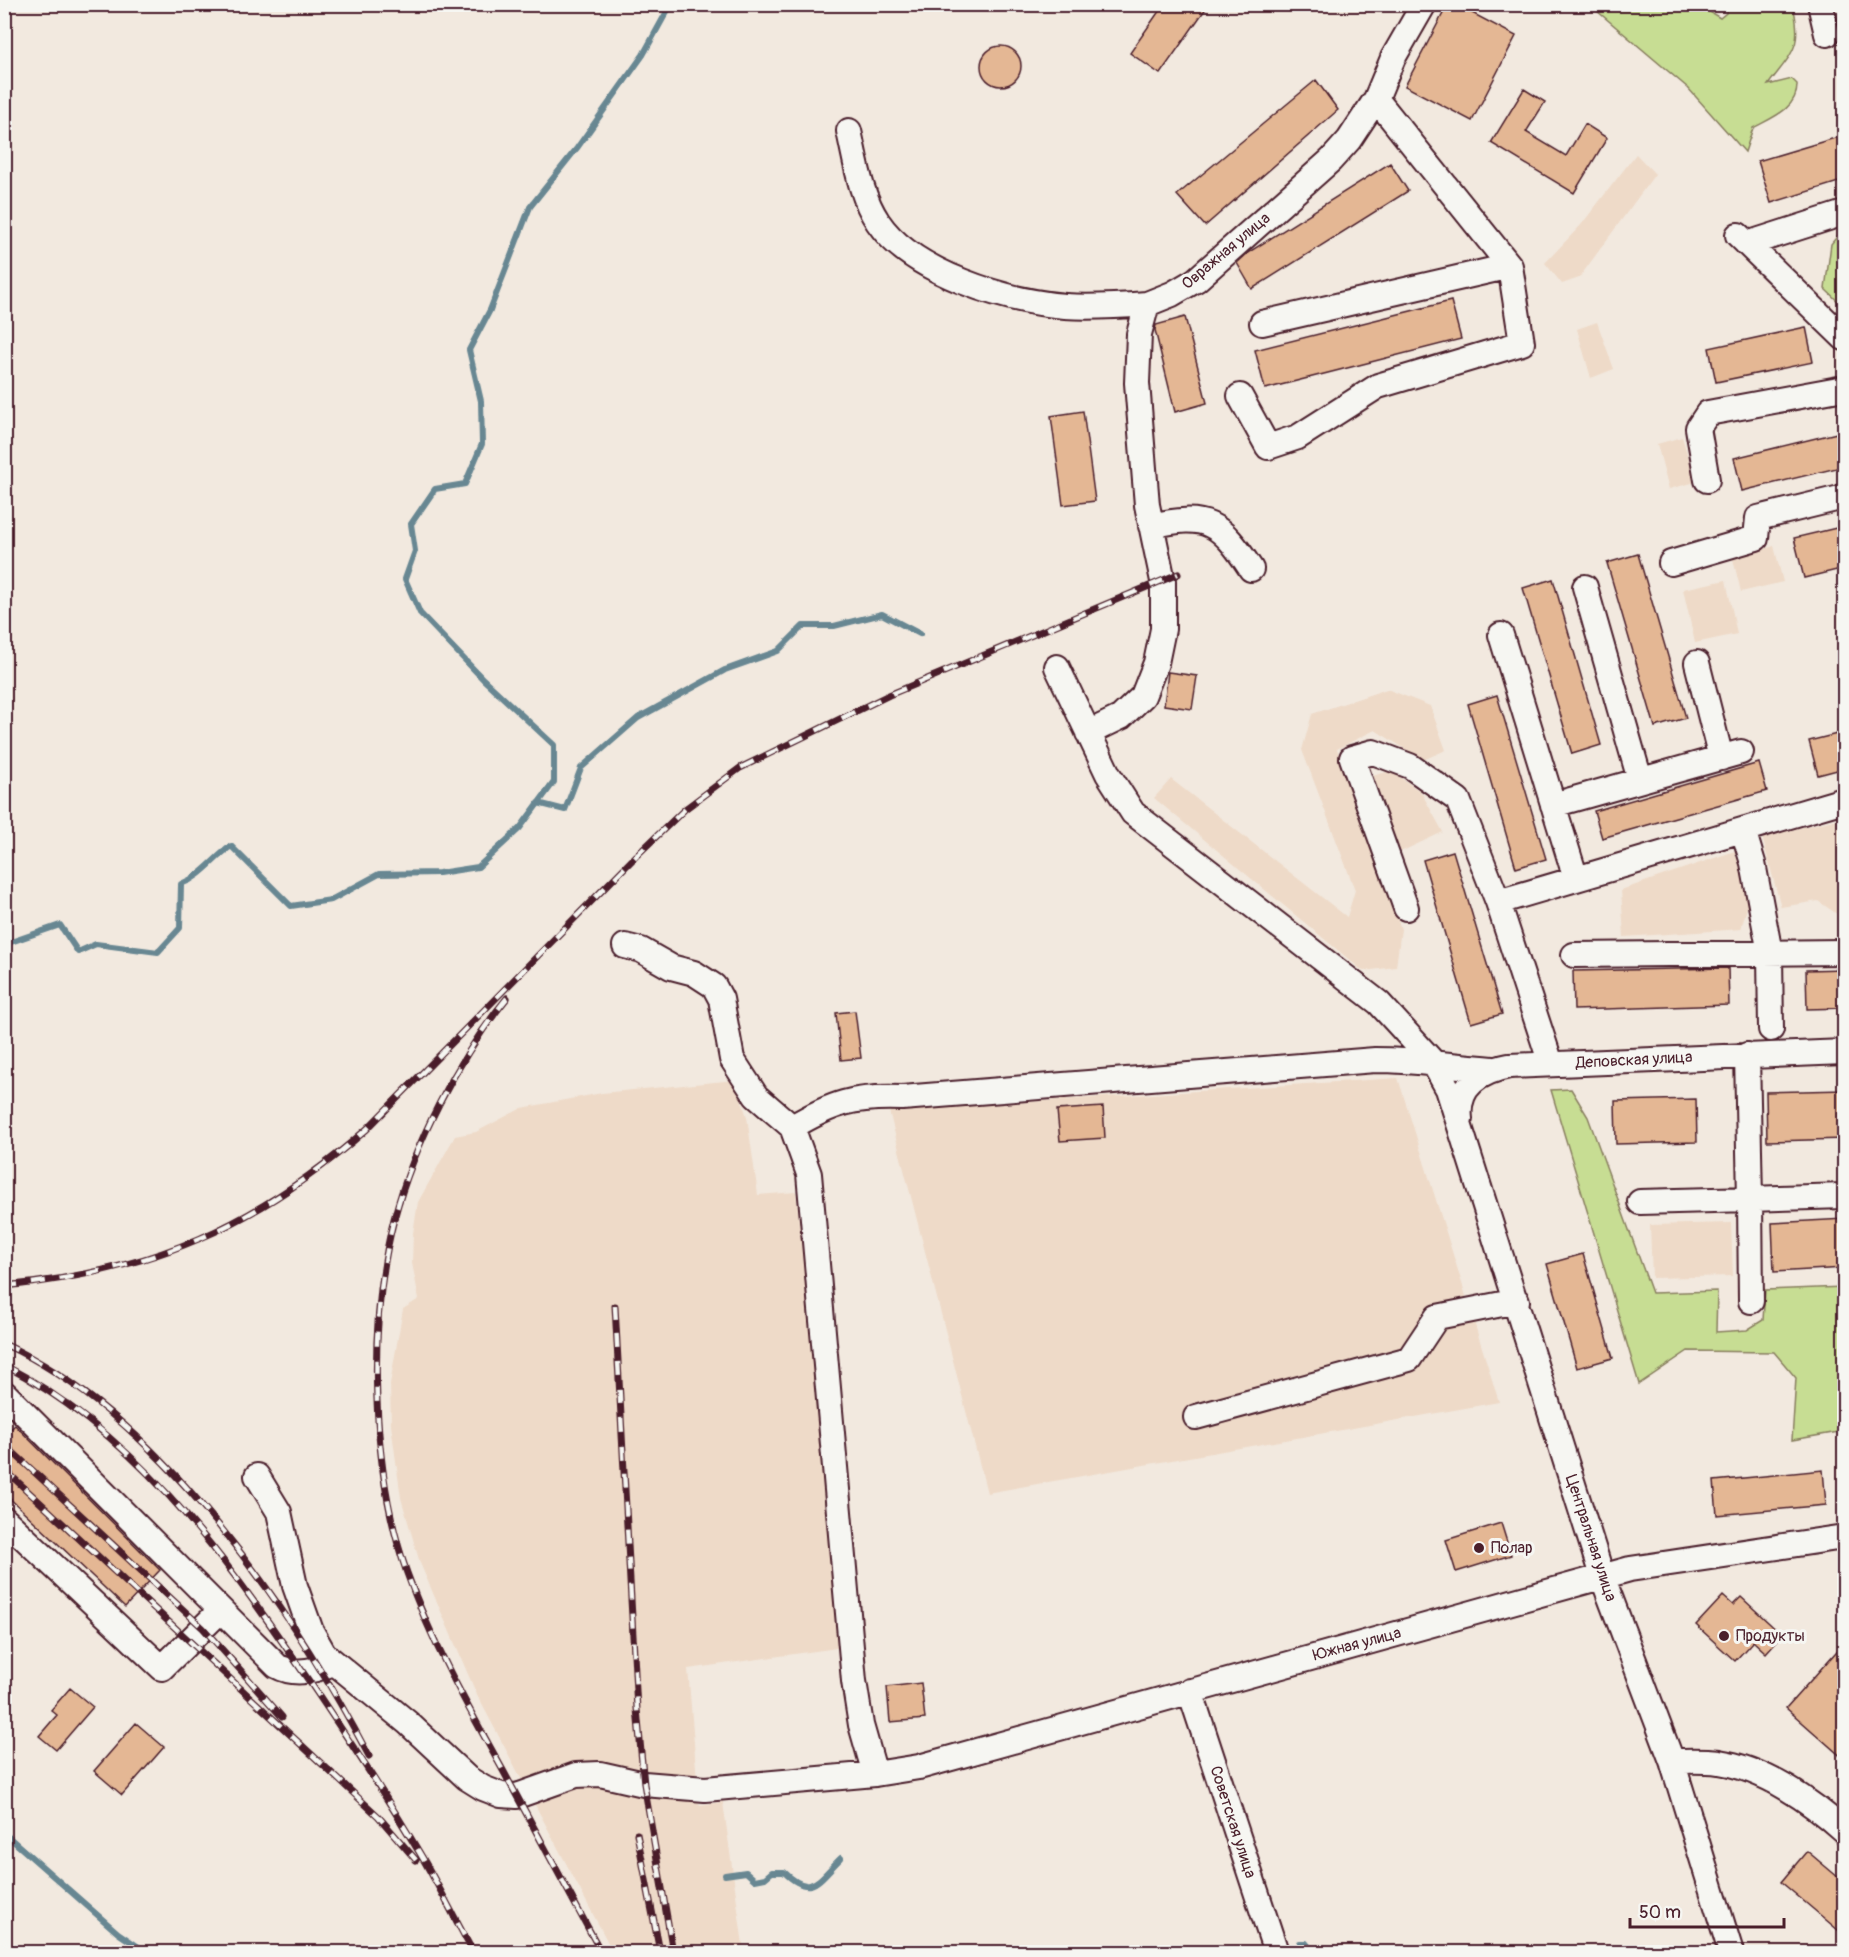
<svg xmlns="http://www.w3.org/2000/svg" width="1849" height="1957" font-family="Pangolin,sans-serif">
<rect width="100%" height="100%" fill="#f2e9df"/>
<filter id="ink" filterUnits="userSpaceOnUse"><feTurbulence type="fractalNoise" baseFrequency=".0167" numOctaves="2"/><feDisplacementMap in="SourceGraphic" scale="12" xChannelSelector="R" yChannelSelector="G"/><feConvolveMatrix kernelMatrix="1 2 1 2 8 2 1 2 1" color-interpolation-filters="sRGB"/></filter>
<g filter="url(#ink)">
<path fill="#eedac8" d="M1636,154L1655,174L1579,278L1562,284L1545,263L1581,225Z
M1597,322L1614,369L1591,378L1577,329Z
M1682,437L1696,482L1669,489L1657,444Z
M1774,546L1783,582L1741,592L1733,559Z
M1726,580L1737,634L1695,643L1683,589Z
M1387,689L1430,706L1446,750L1423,760L1375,730L1337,749L1401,929L1396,967L1363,971L1154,798L1171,779L1347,917L1355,890L1302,750L1312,714Z
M1391,771L1421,792L1443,832L1396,854L1368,777Z
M1838,819L1844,823V913L1837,914L1818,901L1781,907L1762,837Z
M1735,851L1749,900L1741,929L1624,937L1621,890Z
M1398,1078L1499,1402L987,1493L889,1111Z
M735,1080L747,1117L758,1195L796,1192L844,1647L688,1669L699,1805L723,1802L744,1952H613L477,1695L420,1563L401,1498L391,1425L390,1384L403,1309L419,1299L412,1263L413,1233L418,1202L455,1136L476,1132L522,1108L602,1093Z
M1731,1223L1733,1276L1652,1278L1650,1225Z"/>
<path fill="#c7dd93" stroke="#887e5f" stroke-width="1.5" d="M1590,5H1664L1674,10L1700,6L1720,18L1726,13L1727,5H1793C1803,48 1793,51 1768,85L1792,79L1797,84C1798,109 1771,118 1753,128L1745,152L1688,88Z
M1844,228V307L1825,289L1831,244Z
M1571,1089L1588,1117L1652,1293L1717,1291L1716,1332L1747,1330L1763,1320L1765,1290L1844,1287V1431L1792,1440L1796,1378L1774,1352L1688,1351L1639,1384L1551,1090Z"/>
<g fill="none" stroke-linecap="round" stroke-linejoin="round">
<path stroke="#688792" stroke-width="6" d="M538,803L565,810L581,768L638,718L725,670L778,651L803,626H834L882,614L920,634
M4,941L8,943L60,925L78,952L96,944L158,952L180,928L181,884C201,877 213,859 231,846L291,906L331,900L379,874L439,873L478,867L520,828L554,782V745L483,679L420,613L405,579L415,551L411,524L435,489L465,484L482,444L481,401L469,350L490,310L530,207L577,148L643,55L671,4
M4,1833L118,1933L146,1952
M725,1875L746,1872L755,1880L765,1878L772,1872H784C812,1899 818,1880 841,1858
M1300,1943H1306L1313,1952"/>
</g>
<path fill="#e4b794" stroke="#4a1f2b" stroke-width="1.5" d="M1164,4H1209L1160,74L1130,53Z
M1448,4H1455L1516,36L1472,121L1405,86Z
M981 66a20 20 0 1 1 40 0a20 20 0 1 1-40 0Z
M1316,80L1338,110L1205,226L1177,195Z
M1524,89L1545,102L1526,132L1566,156L1585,124L1607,138L1574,193L1491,143Z
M1845,135V180L1771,203L1758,161Z
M1390,163L1408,191L1252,289L1237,263L1249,252Z
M1451,301L1461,339L1265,389L1255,350Z
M1185,317L1207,403L1175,412L1155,330L1156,325Z
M1806,327L1813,362L1716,382L1709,348Z
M1083,411L1095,501L1063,505L1051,416Z
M1845,431V466L1742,491L1734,458Z
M1845,526V568L1804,578L1794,538Z
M1638,554L1686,718L1655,727L1607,563Z
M1553,579L1601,745L1572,754L1523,588Z
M1168,672L1197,676L1192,709L1164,705Z
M1497,695L1546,859L1516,868L1468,704Z
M1845,732V768L1818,775L1809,741Z
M1759,763L1767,791L1602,838L1594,811Z
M1453,851L1502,1014L1471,1023L1423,860Z
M1728,968L1729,1005L1574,1010L1573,971Z
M1845,969V1008L1807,1009L1806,970Z
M855,1011L861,1058L841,1060L836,1013Z
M1845,1090V1139L1767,1141L1766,1092Z
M1696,1099L1697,1142L1616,1144L1615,1101Z
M1103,1107L1105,1138L1060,1141L1057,1110Z
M1845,1219V1268L1774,1272L1772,1223Z
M1583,1254L1613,1358L1577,1368L1547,1264Z
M15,1425L160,1570L125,1607L4,1493V1435Z
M1823,1470L1826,1505L1717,1515L1714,1481Z
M1501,1523L1511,1555L1456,1572L1446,1540Z
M1723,1596L1733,1605L1741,1597L1782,1635L1766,1653L1753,1641L1735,1661L1696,1625Z
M1845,1642V1760L1786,1708Z
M921,1683L925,1719L890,1722L887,1687Z
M70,1688L93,1707L56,1750L39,1736L57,1715L51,1710Z
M136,1723L164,1747L122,1795L94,1771Z
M1807,1851L1845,1883V1936L1781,1882Z"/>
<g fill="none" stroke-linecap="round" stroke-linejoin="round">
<g stroke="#4a1f2b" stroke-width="28">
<path id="minor" d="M1820,4L1827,34
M849,131C856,162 860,195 878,222C912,273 1006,301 1065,306C1092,308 1120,306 1147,304
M1738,235L1844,338
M1747,244L1844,213
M1262,323L1510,266
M1240,396L1268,447L1298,437L1378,386L1522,343L1510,266L1376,99
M1707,480L1698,428L1708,413L1844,388
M1151,526C1207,513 1220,522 1251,569
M1671,563L1756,538L1758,518L1844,497
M1585,587L1640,780
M1501,635L1576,879
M1697,663L1721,758
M1057,667L1108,774L1133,813L1379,1003L1433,1062L1448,1089L1602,1576L1672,1761L1731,1952
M1088,733L1121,717L1143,696L1156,663L1163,629V581L1147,505L1137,383L1139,334L1147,304L1172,294L1196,280L1331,160L1349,140L1376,99L1393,58L1424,4
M1553,805L1741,752
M1743,830L1753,863L1770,953L1771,1029
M1406,908L1352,758L1373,752L1410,766L1458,800L1498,902
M625,946L641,950L671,967L694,973L714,986L721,999L732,1059L756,1096L792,1127L809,1174L854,1681L861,1725L875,1774
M1574,955L1844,952
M1747,1055L1750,1199L1844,1196
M1551,1064L1498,902L1844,800
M1460,1119C1456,1086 1480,1072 1509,1066L1844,1052
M792,1127C833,1103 854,1096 902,1098L1375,1060C1415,1060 1453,1066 1493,1069
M1640,1202L1750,1199L1751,1301
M4,1393L277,1666C295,1676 315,1671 333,1663
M1196,1417L1409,1359L1437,1317L1517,1301
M257,1476L279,1512L295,1586L311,1631L324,1654L408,1723L467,1778L483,1788L501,1795L517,1796L576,1775L600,1774L644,1784L705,1789L875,1774L919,1767L1630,1569L1844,1537
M4,1519L162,1668L221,1610
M1190,1691L1276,1952
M1672,1761C1687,1761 1703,1760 1719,1762C1765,1769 1811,1801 1844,1831"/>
</g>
<use href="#minor" stroke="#f6f6f2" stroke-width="24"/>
<g stroke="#4a1f2b" stroke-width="7">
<path id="rail" d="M507,998C458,1058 414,1144 394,1219C367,1324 371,1471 407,1573C432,1644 469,1709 505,1774C537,1833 569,1893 601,1952
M4,1286C151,1272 257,1226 367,1129L636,856L685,809L740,768L889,695L1178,574
M615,1306L637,1709L644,1784L673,1952
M4,1344C159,1415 292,1609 369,1756
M4,1365C132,1432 217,1546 296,1662C340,1726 383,1790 422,1857C440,1888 456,1921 473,1952
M4,1444L203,1628L282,1717
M4,1469L378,1816L416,1860
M637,1834L660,1952"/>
</g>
<use href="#rail" stroke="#f6f6f2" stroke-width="4.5" stroke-dasharray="14" stroke-linecap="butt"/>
</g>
</g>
<g fill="#4a1f2b" stroke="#f6f6f2" stroke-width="2">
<circle cx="1479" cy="1548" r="6"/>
<circle cx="1724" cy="1636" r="6"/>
</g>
<g text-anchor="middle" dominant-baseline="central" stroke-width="6" stroke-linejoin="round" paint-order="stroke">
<g font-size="16" fill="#4a1f2b" stroke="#f6f6f2">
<text transform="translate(1226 251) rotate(-40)">Овражная улица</text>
<text transform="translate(1634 1060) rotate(-3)">Деповская улица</text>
<text transform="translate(1591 1538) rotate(72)">Центральная улица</text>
<text transform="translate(1357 1644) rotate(-15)">Южная улица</text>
<text transform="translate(1233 1822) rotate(72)">Советская улица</text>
</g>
<g font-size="16" fill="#4a1f2b" stroke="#f6f6f2" text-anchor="start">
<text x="1491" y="1548">Полар</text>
<text x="1736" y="1636">Продукты</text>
</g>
</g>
<rect width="1849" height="1957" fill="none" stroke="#f6f6f2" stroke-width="24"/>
<rect x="12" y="12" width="1825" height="1933" fill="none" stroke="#4a1f2b" stroke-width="2" filter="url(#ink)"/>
<path d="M1630 1918v9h154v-9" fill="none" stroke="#4a1f2b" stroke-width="3"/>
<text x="1639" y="1918" font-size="18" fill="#4a1f2b" stroke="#f6f6f2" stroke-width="4.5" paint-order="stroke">50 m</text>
</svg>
